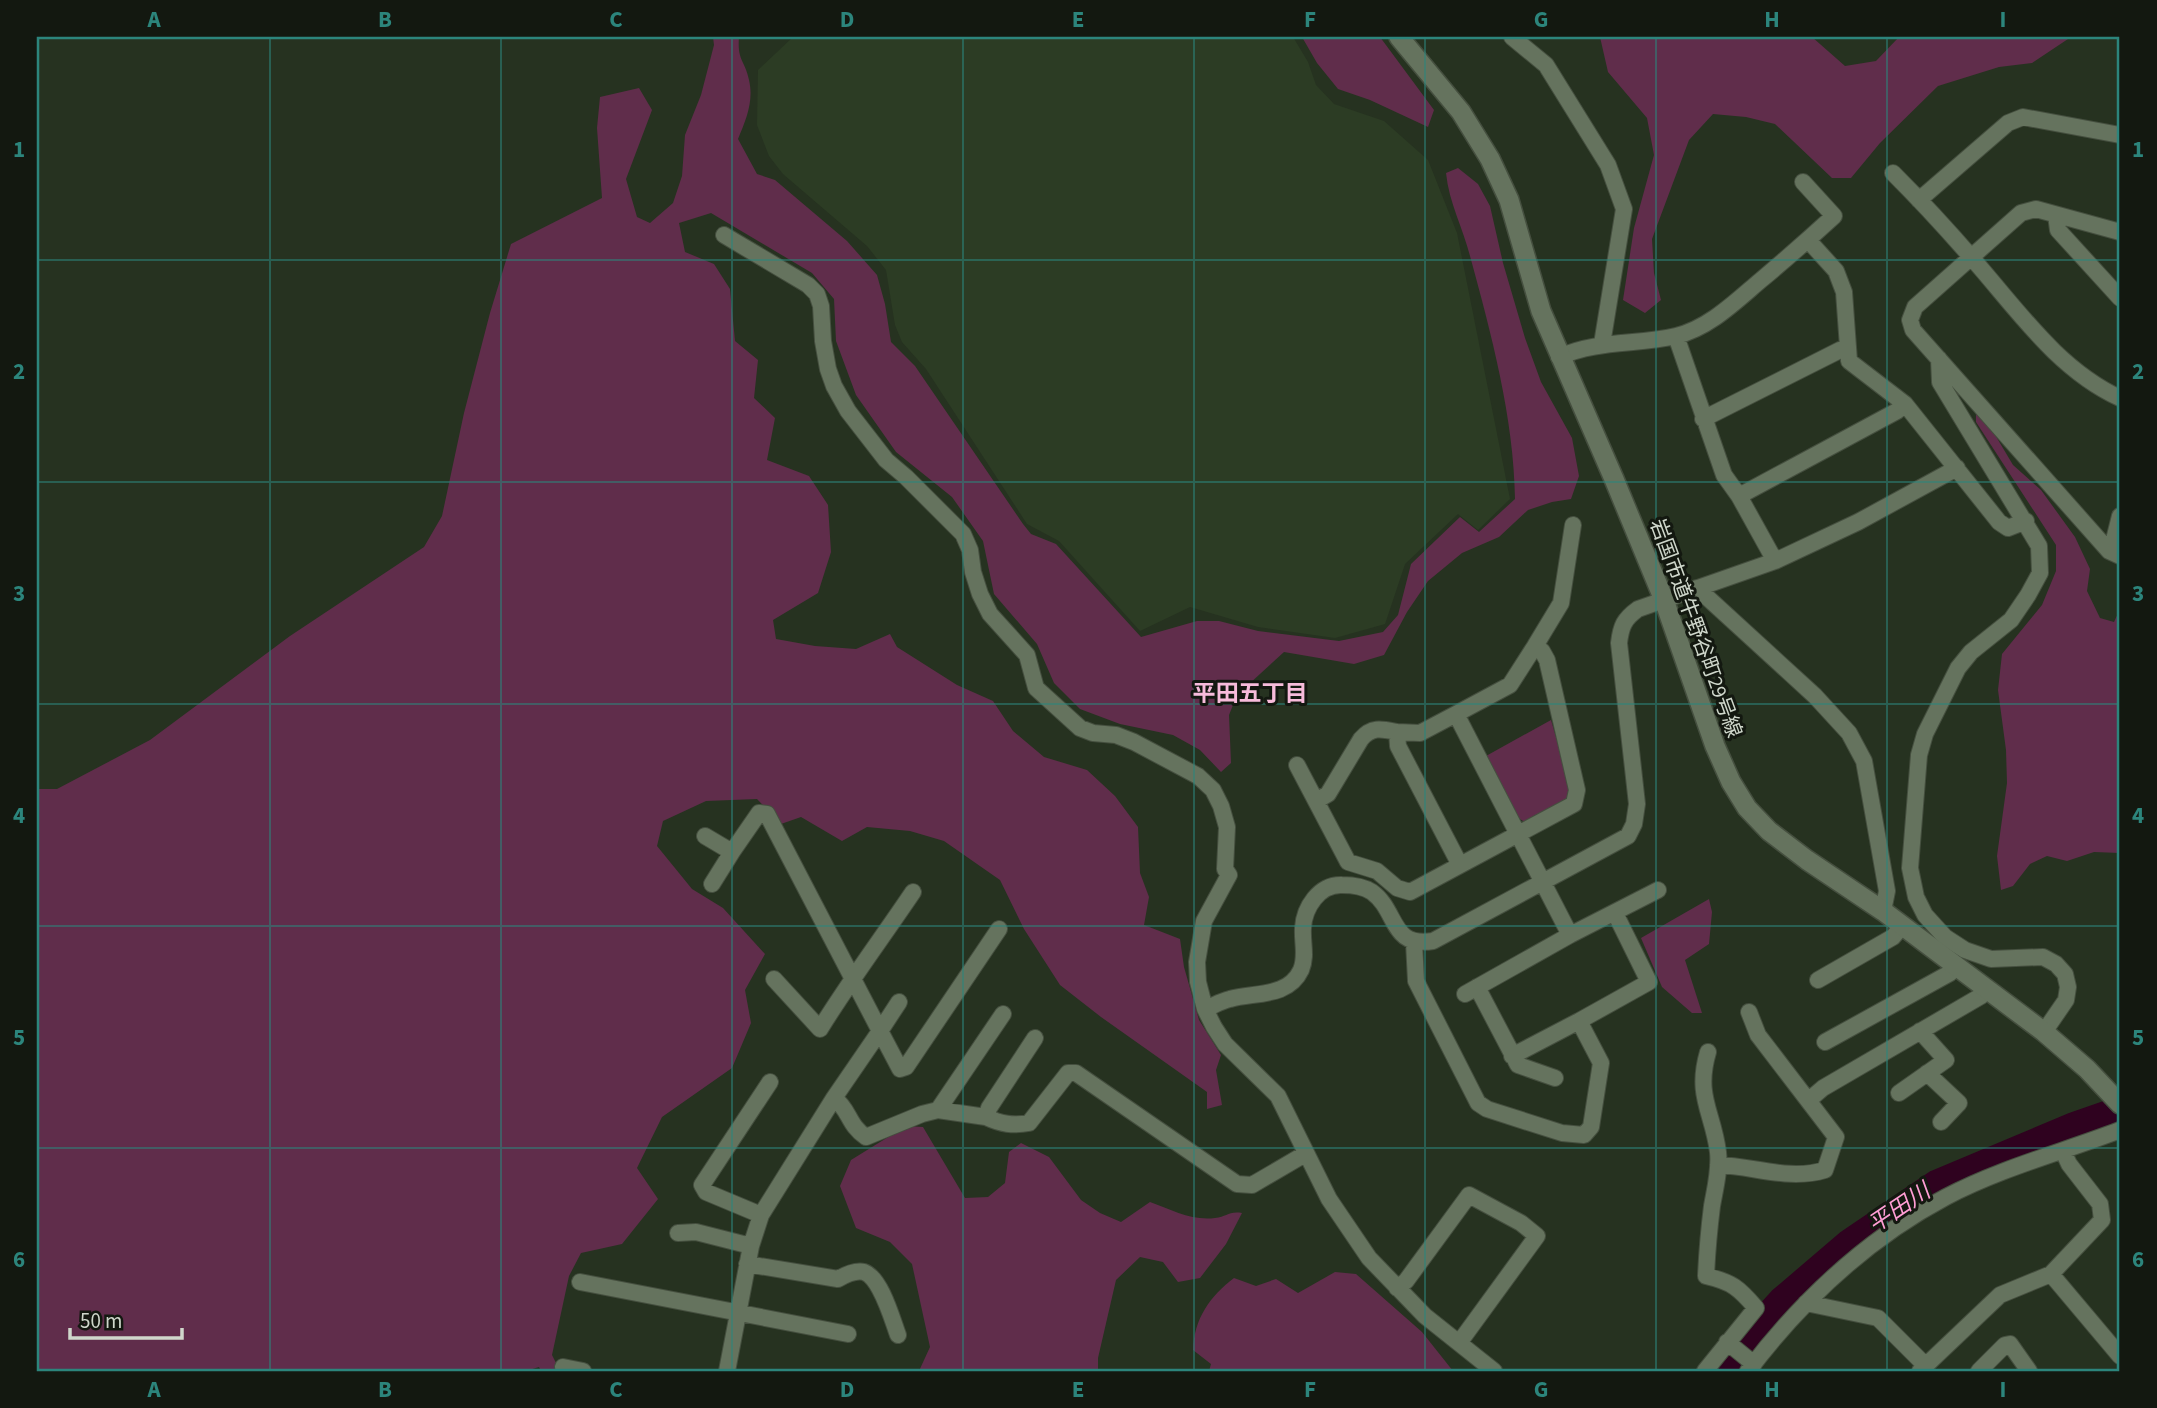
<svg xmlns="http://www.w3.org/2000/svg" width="2157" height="1408" font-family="'Source Sans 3','Noto Sans JP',sans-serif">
<rect width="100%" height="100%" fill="#263220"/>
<path fill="#2c3c24" d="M793,37H1293L1308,62L1316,85L1334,104L1384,121L1428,160L1457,233L1510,499L1478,530L1458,514L1405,564L1385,624L1335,638L1258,627L1190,607L1140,631L1059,541L1027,524L926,369L902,342L895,325L886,270L867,246L783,174L769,156L757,125L758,70Z"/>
<path fill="#602d4b" d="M713,37H739C737,61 745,60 749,80C754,101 746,120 738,139L757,174L775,180L847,241L877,275L885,304L891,342L915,366L1023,524L1031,534L1056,544L1141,637L1197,621H1219L1258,631L1339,641L1383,632L1398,615L1411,564L1460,517L1479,532L1515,499C1514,418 1491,333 1470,256C1463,228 1449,203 1446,173L1458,168L1478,184L1490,206L1503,263L1525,338L1541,382L1572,438L1579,476L1571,499L1552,502L1528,510L1499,537L1462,553L1428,581L1407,612L1384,655L1354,664L1284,652L1237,695L1229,715L1231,763L1221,772L1200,750L1173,735L1120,724L1080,709L1054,683L1037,644L994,594L983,541L952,497L896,452L856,395L836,341L834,299L812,273L711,213L679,223L685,252L714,264L730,289L735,341L758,360L754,398L775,418L767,460L809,476L828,505L831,552L818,593L773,620L776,639L815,646L856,649L890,634L897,647L957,685L993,701L1013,731L1044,757L1087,770L1115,796L1138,827L1140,873L1149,897L1144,925L1180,939L1184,967L1199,1020L1221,1055L1216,1070L1222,1105L1207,1109V1092L1101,1017L1060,985L1024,929L1000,880L944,841L910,831L867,827L842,841L801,817L781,824L757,799L706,801L663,821L657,846L692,889L723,908L765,954L745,990L751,1023L732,1068L662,1117L637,1168L658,1199L622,1244L581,1253L569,1276L552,1355L560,1371H541L539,1367L526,1371H37V789H57L150,740L290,636L424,547L442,516L464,413L490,313L511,244L602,198L597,128L600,97L639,88L652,110L626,179L637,217L650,223L673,203L682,176L685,135L701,95L714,45Z
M1302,37H1380L1434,110L1428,127L1370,100L1338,89L1317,63Z
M1600,37H1812L1845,66L1876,61L1899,37H2071L2032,63L1999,67L1938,86L1880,143L1851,178H1832L1775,124L1746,117L1713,114L1689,140L1652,239L1654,273L1661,300L1645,313L1623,300L1634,228L1654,155L1647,118L1608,72Z
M1976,414L1988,423L2013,465L2041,490L2075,537L2090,569L2087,591L2100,618L2114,622L2120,609V853L2094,852L2067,861L2047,856L2030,864L2013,886L2001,890L1997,856L2007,783L2006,750L1998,690L2002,654L2042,605L2056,571V545L1976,422Z
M1551,720L1572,792L1568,800L1526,823L1514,815L1486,756Z
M1709,899L1712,912L1709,944L1685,960L1702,1013H1692L1662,987L1641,938Z
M906,1126L923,1127L965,1198L988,1197L1005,1183L1009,1152L1021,1143L1049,1157L1081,1200L1100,1213L1121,1222L1150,1202C1172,1210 1192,1221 1215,1218C1227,1217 1228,1211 1242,1213L1226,1244L1200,1278L1178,1282L1163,1262L1140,1257L1116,1280L1098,1358V1371H919L930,1347L912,1264L890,1242L856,1228L840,1186L851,1160Z
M1335,1272L1356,1274L1422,1332L1453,1371H1209L1211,1364L1193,1350C1194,1319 1210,1296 1234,1278L1256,1286L1276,1279L1298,1293Z"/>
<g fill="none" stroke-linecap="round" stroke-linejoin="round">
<path stroke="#2f021f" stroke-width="26" d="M1722,1371L1750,1334L1781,1300L1849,1242L1936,1183L2074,1125L2120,1109"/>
<g stroke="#454f3f" stroke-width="18">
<path id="minor" d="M1512,37L1546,65L1608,165L1624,209L1602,344
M1893,173C1925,205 1955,238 1984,272C2024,319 2063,372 2120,398
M1919,200L2008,123L2023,117L2120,135
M2056,215L2058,230L2120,298
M2120,232L2036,209L2021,213L1915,307L1910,320L1913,330L2109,551L2120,556
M724,235L808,285L817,294L821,306L823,341L828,369L834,386L848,411L886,460L906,477L963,534L970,550L973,572L980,594L990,614L1027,655L1036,688L1080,728L1093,733L1116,735L1134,742L1198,776L1213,790L1221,806L1227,827L1225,869L1229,875L1204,921L1197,962L1198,982L1205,1009L1214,1027L1225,1044L1278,1096L1329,1199L1369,1258L1425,1316L1494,1371
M1808,240L1836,271L1844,292L1849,361L1905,404L1999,522L2008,528L2026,521
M1676,336L1724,475L1739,496L1775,561
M1559,357C1597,340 1636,345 1676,336C1709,328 1735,302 1761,280C1786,259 1810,238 1834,216L1803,182
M1939,359L1940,382L2039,546L2040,573L2028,595L2011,620L1971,652L1958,668L1925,734L1919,755L1910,868L1916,897L1925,915L1945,937L1965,950L1991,959L2043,957L2056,964L2065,974L2068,987L2066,1000L2044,1032
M1703,419L1840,350L1847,349
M1739,496L1897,411L1905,404
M2109,551L2113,544L2120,516
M1697,588L1815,696L1849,733L1864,761L1887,891L1883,911
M1397,732L1420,733L1456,714
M1297,765L1348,862L1377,871L1397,888L1410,892L1574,804L1577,790L1547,660L1542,651L1535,646
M1318,800L1328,794L1361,739C1372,726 1382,729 1397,732L1398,746L1460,865
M705,836L732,852L712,884
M1570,935L1456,714L1510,685L1535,646L1561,603L1573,525
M1414,942L1416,981L1478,1103L1487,1109L1562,1133L1584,1135L1591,1127L1601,1063L1579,1021L1512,1056
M774,979L820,1029C849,982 882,938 913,892
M1818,980L1893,937L1903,925
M1477,987L1518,1065L1555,1078
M1465,994L1570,935L1658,890
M899,1002L880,1031L900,1069L906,1067L999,929
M1205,1009C1213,1006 1221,1001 1230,999C1254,992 1288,998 1301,970C1307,956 1302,943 1303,928C1304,908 1319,884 1342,885C1352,885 1363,886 1372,892C1398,911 1390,948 1433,941L1628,836L1634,824L1637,804L1619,643C1621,626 1624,619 1638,609L1775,561L1858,522L1957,468
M1579,1021L1649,982L1615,913
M1825,1042L1950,973L1956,966
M1927,1073L1959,1103L1941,1122
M1899,1093L1946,1060L1920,1031
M834,1098C850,1110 848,1125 866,1137L922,1114L938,1110L986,1117L989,1108L1035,1038
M1809,1100L1823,1088L1981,996L1986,989
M938,1110L1003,1014
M986,1117C1001,1124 1013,1126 1029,1123L1068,1073H1076L1237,1184L1252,1185L1305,1154
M1718,1165C1754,1166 1789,1181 1825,1170L1836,1137L1758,1035L1749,1012
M761,1215L706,1192L702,1185L770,1082
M678,1233L696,1232L751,1246
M747,1264L838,1279C845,1275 856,1270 864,1272C881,1278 892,1319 898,1335
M2051,1274L2120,1356
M580,1282L848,1334
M1397,1288L1406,1281L1469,1195L1521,1223L1537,1236L1459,1343
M1806,1303L1878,1318L1926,1366
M1727,1342L1754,1364
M563,1367L583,1371
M727,1371L751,1246L761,1215L834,1098L880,1031L767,814L759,813L732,852
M1705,1371L1756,1308C1739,1288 1732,1282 1706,1276C1707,1253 1709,1230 1712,1206C1715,1189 1720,1170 1718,1152C1713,1112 1695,1096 1708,1052
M1748,1371C1802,1300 1867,1239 1946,1197C2001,1168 2063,1152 2120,1130
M1920,1371L2000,1295L2051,1274L2102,1220L2100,1204L2069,1164L2063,1151
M1979,1371L2005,1345L2010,1344L2029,1371"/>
</g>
<g stroke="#454f3f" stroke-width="22">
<path id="tertiary" d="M1399,37L1461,112L1490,159L1509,200L1541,311L1614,479L1664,600L1715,746L1731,782L1747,808L1769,831L1807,860L1883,911L2044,1032L2087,1069L2120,1104"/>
</g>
<use href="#minor" stroke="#65735e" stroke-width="16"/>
<use href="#tertiary" stroke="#65735e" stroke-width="19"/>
</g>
<path fill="none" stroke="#2c857c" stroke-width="2" stroke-opacity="0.55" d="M270,37V1371M501,37V1371M732,37V1371M963,37V1371M1194,37V1371M1425,37V1371M1656,37V1371M1887,37V1371M37,260H2120M37,482H2120M37,704H2120M37,926H2120M37,1148H2120"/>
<g text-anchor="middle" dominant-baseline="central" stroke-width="6" stroke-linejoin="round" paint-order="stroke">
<g font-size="21" fill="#cfd7cb" stroke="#131810">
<text transform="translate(1696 628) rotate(70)">岩国市道牛野谷町29号線</text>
</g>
<g font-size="23" font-weight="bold" fill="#f7bbdb" stroke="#131810">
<text x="1250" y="693">平田五丁目</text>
</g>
<g font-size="23" font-style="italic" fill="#ff9dd4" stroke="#131810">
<text transform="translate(1899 1208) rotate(-34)">平田川</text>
</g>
</g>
<rect width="2157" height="1408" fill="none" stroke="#131810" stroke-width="77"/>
<path d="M70 1328v10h112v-10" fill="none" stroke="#cfd7cb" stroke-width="3.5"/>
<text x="80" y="1328" font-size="21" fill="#cfd7cb" stroke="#131810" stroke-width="5" paint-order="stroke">50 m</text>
<rect x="38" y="38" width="2080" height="1332" fill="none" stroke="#2c857c" stroke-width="2.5"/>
<g font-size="23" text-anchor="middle" font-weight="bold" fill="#2c857c">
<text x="154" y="27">A</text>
<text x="385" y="27">B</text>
<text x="616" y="27">C</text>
<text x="847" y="27">D</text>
<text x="1078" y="27">E</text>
<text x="1310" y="27">F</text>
<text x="1541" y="27">G</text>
<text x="1772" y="27">H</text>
<text x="2003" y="27">I</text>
<text x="19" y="157">1</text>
<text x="2138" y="157">1</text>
<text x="19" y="379">2</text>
<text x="2138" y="379">2</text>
<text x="19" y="601">3</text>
<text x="2138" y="601">3</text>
<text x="19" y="823">4</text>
<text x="2138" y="823">4</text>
<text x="19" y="1045">5</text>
<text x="2138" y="1045">5</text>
<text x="19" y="1267">6</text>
<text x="2138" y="1267">6</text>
<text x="154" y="1397">A</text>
<text x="385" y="1397">B</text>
<text x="616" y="1397">C</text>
<text x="847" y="1397">D</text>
<text x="1078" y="1397">E</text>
<text x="1310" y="1397">F</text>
<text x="1541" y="1397">G</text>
<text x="1772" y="1397">H</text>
<text x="2003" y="1397">I</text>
</g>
</svg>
